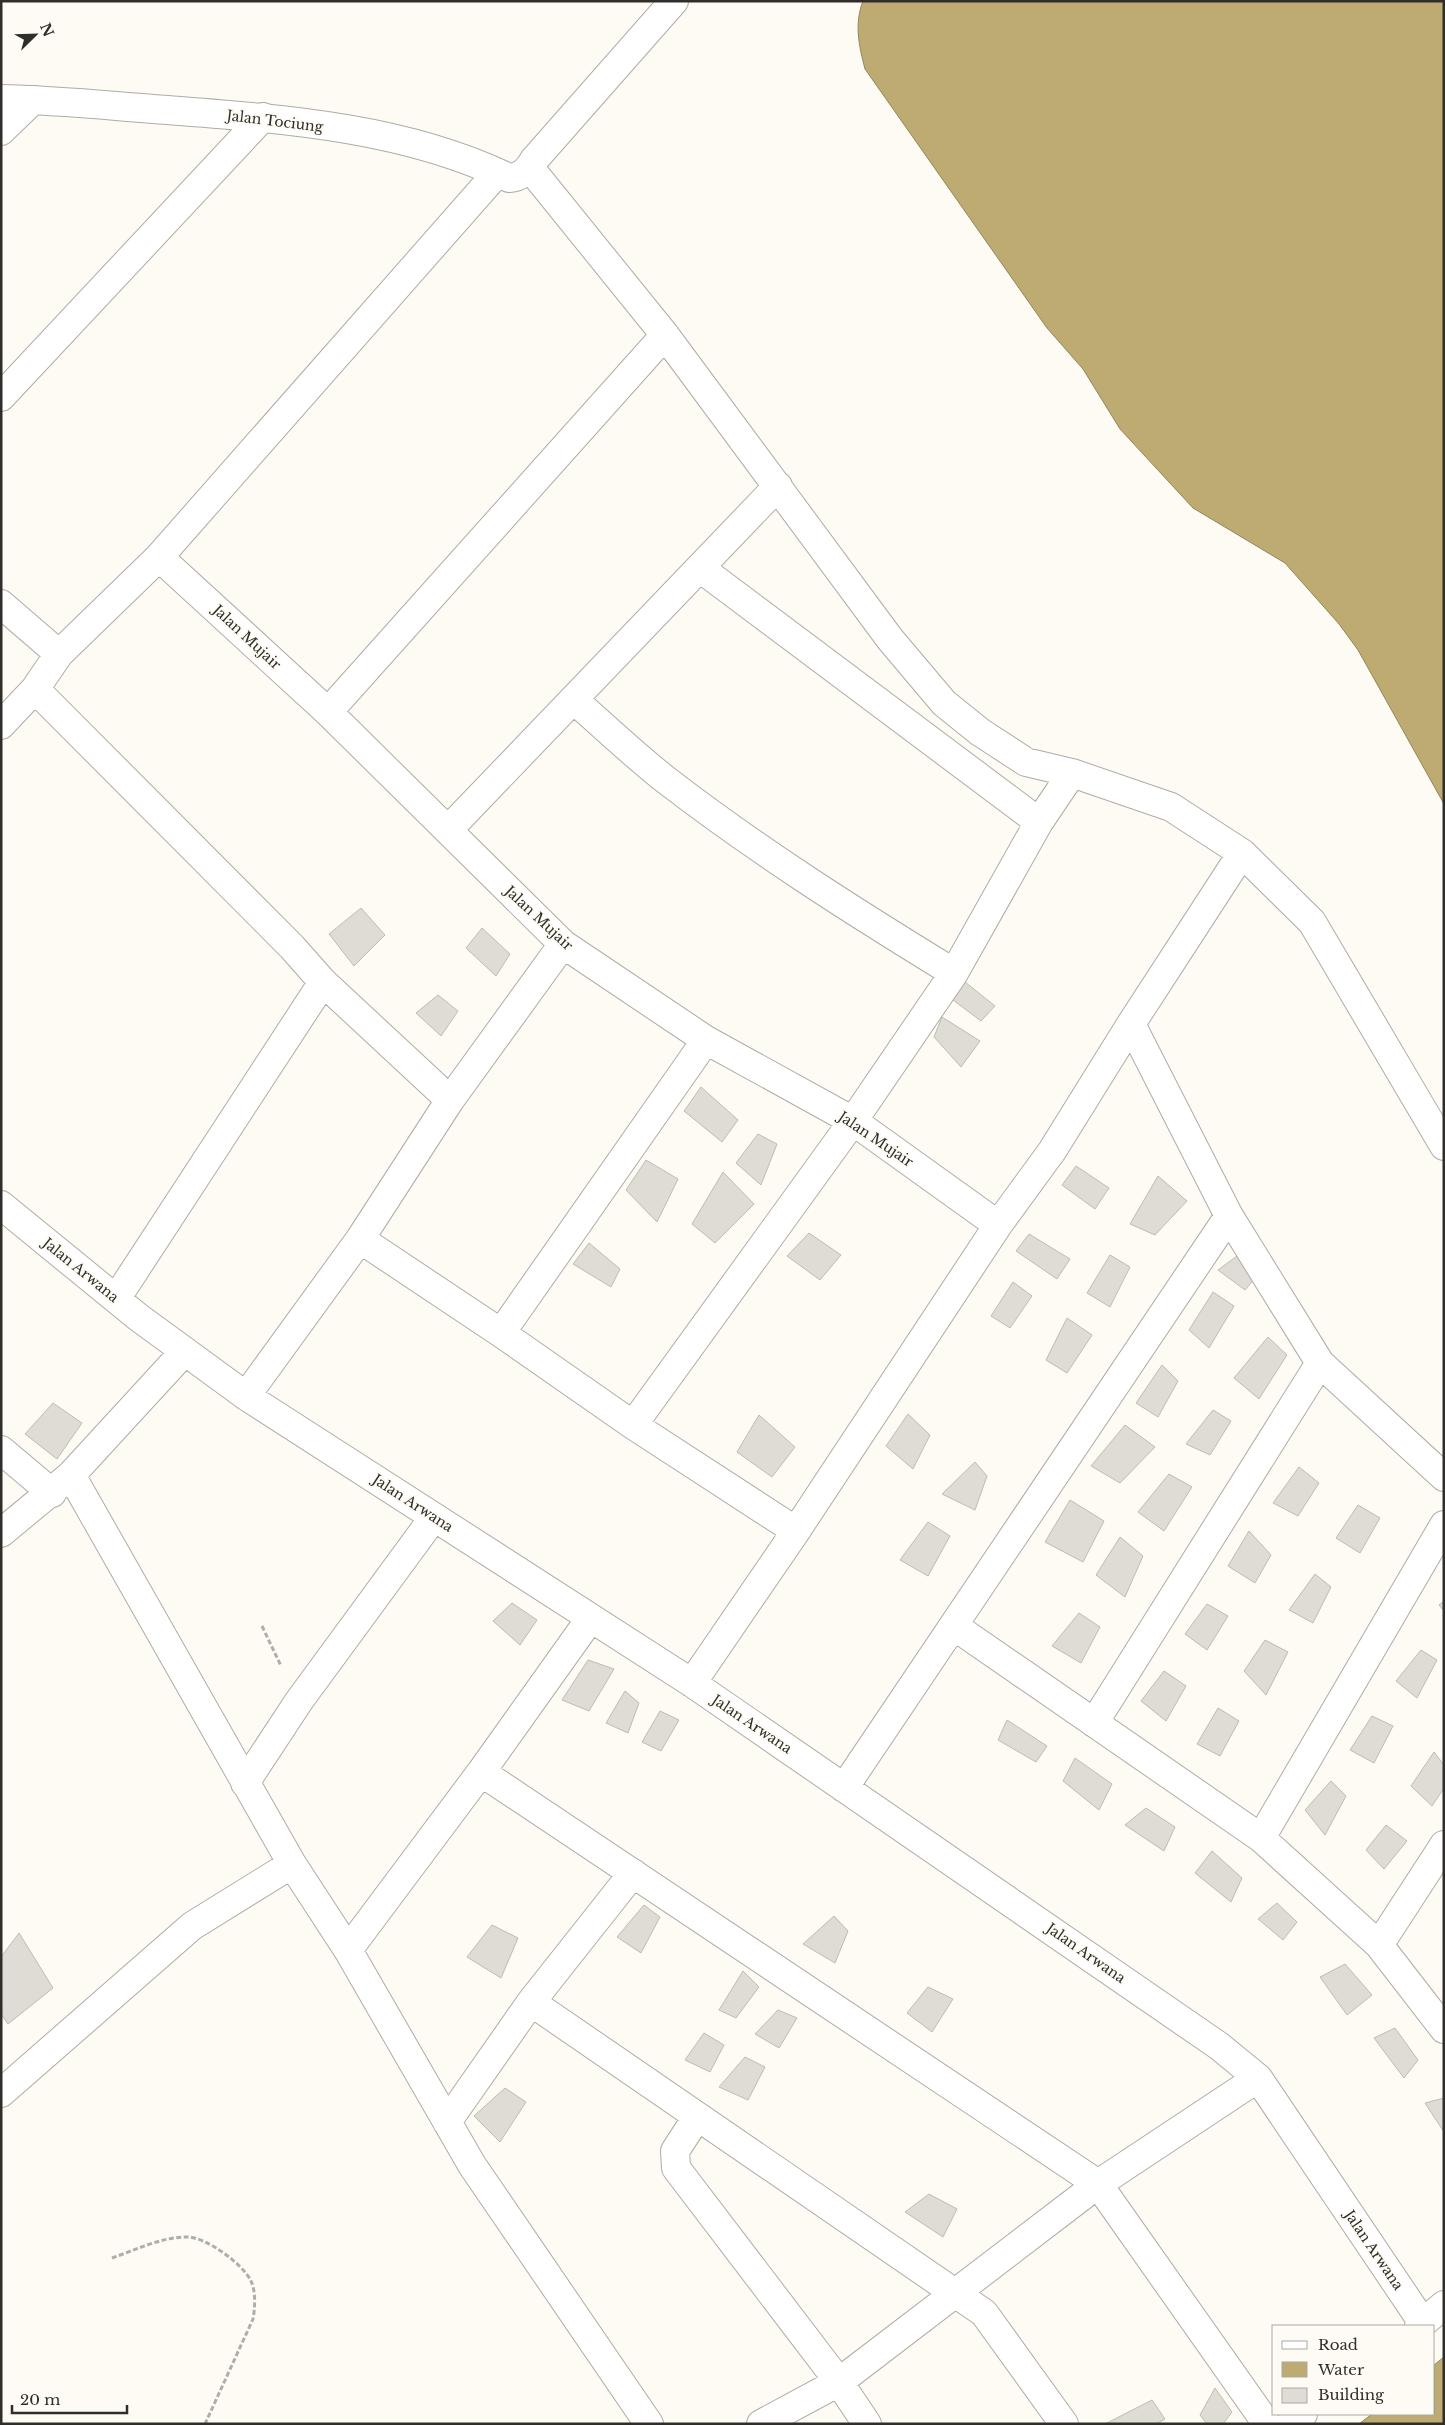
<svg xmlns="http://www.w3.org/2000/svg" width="1445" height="2425" font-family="'Libre Baskerville',serif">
<rect width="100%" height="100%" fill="#fdfbf4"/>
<path fill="#bdab71" stroke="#92865c" d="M863,1H1444V804L1358,650L1339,624L1285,563L1193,508L1120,429L1083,369L1047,328L865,69C859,46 854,24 863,1Z
M1444,2357V2424H1359L1372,2414H1434V2365Z"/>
<path fill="#dedcd5" stroke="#bdbbb4" d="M361,908L385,935L354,966L329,934Z
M482,928L510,954L496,976L466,948Z
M965,982L995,1006L981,1021L953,1000Z
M438,995L458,1011L441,1036L416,1013Z
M942,1017L980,1041L961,1067L934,1037Z
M701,1087L738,1120L722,1142L684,1111Z
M758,1134L777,1144L761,1185L736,1163Z
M646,1160L678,1179L657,1222L626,1190Z
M1076,1166L1109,1188L1095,1209L1062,1185Z
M723,1172L754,1204L715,1243L692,1224Z
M1158,1176L1187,1201L1155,1235L1130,1224Z
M809,1233L841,1255L820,1280L787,1256Z
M1029,1234L1070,1259L1057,1279L1016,1251Z
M589,1243L620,1269L611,1287L573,1264Z
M1110,1255L1130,1267L1110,1307L1087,1293Z
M1237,1256L1257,1276L1245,1290L1218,1270Z
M1013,1282L1032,1296L1010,1328L991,1316Z
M1213,1292L1234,1306L1209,1348L1189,1330Z
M1067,1318L1092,1335L1067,1373L1046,1360Z
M1268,1337L1287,1355L1259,1399L1234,1378Z
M1162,1365L1178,1381L1158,1417L1136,1403Z
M53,1403L82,1423L57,1459L25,1434Z
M1213,1410L1231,1421L1210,1455L1186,1444Z
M908,1414L930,1435L913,1469L886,1446Z
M759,1415L795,1447L772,1477L737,1452Z
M1125,1425L1155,1447L1120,1483L1091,1466Z
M975,1462L987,1476L975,1510L942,1494Z
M1299,1467L1319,1483L1298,1516L1273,1503Z
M1169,1474L1192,1487L1164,1531L1138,1512Z
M1070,1500L1104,1521L1083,1562L1045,1542Z
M1358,1505L1380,1518L1360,1553L1336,1538Z
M928,1522L950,1536L928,1576L900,1560Z
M1249,1531L1271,1555L1255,1583L1228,1566Z
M1120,1537L1143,1556L1125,1597L1096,1575Z
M1315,1574L1331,1587L1313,1623L1289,1610Z
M1444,1601V1611L1439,1605Z
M512,1603L537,1620L520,1645L493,1621Z
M1207,1604L1228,1616L1207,1650L1185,1634Z
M1079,1613L1100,1627L1081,1663L1052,1646Z
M1265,1640L1288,1652L1266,1695L1244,1671Z
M1421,1650L1437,1660L1417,1698L1396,1681Z
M588,1660L614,1669L589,1711L562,1700Z
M1164,1671L1186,1686L1166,1721L1141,1701Z
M625,1691L639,1703L628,1733L606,1723Z
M1218,1708L1239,1721L1220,1756L1197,1744Z
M660,1711L679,1720L661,1751L642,1742Z
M1372,1716L1393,1726L1374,1763L1350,1750Z
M1007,1720L1047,1746L1036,1762L998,1740Z
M1434,1752L1444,1765V1788L1432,1806L1411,1786Z
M1075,1758L1112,1784L1099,1810L1063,1781Z
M1331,1781L1346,1796L1325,1835L1305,1810Z
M1146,1808L1175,1827L1164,1851L1125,1825Z
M1386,1825L1407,1841L1384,1869L1366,1850Z
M1212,1851L1242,1878L1231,1902L1195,1873Z
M1277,1903L1297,1922L1283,1940L1258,1919Z
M644,1905L660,1917L641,1953L617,1937Z
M834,1916L848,1931L835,1963L803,1944Z
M492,1925L518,1938L501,1978L467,1957Z
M19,1933L53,1988L8,2024L1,2014V1957Z
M1345,1964L1372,1995L1347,2015L1320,1977Z
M743,1971L759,1987L736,2018L719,2010Z
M928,1987L953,1999L932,2032L907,2013Z
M778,2010L797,2018L779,2048L755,2034Z
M1395,2028L1418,2060L1404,2078L1374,2038Z
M704,2033L724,2045L710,2072L685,2060Z
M745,2057L765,2067L748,2100L719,2087Z
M505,2088L526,2102L500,2142L474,2116Z
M1444,2098V2132L1425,2103Z
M929,2194L957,2209L943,2237L905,2212Z
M1215,2388L1232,2412L1223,2424H1207L1200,2415Z
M1152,2400L1165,2419L1156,2424H1105Z"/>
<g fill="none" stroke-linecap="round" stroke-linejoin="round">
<g stroke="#aeaca5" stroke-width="30">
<path id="minor" d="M1,131L33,100
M530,168L665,335L890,639L944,703L980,732L1026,762L1072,773L1171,807L1242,853L1312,922L1444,1146
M1,397L263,117
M159,557L328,712L563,944L706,1040L853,1121L998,1225
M700,568L1039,822
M1,604L59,654
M35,689L292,947L323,982L450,1100L360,1239L246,1396
M574,700C605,727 634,755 666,780C758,851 856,913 954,973
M328,712L665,335
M1,725L35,689L59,654L159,557L497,173
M448,830L778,486
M1131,1024L1229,1216
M450,1100L563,944
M1,1205L138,1317L246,1396L692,1683L1219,2046L1258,2078L1423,2323
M360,1239L501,1333L633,1425
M116,1299L323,982
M501,1333L706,1040
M1,1450L52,1493
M71,1475L292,1864L348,1950L472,2165L649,2424
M796,1531L633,1425L853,1121L954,973L1039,822L1072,773
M1,1533L71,1475L184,1352
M954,1626L1261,1838L1379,1945L1444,2029
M692,1683L796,1531L998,1225L1052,1151L1131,1024L1242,853
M1094,1723L1320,1363
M481,1772L1098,2184L1267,2424
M245,1783L299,1701L434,1517
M844,1788L1229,1216L1320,1363L1444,1477
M1261,1838L1444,1525
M1379,1945L1444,1845
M348,1950L481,1772L590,1619
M531,2002L984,2313L1064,2424
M1,2093L192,1926L292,1864
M697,2117L675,2151L676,2168L839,2382L867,2424
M447,2122L531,2002L633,1873
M1419,2326L1444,2305
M761,2424L839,2382L1098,2184L1258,2078
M1290,2424L1303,2414"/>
</g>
<g stroke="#aeaca5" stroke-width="30">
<path id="tertiary" d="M1,99C57,100 112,106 168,110C282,119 404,127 509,178C521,177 528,171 534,160L674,1"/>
</g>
<path stroke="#b0aea9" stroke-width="3" stroke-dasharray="5 2.5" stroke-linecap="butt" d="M262,1626L281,1666
M112,2258C135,2250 162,2237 186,2237C205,2236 243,2264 251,2281C256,2291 255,2309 253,2319L205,2424"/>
<use href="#minor" stroke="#fff" stroke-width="28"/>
<use href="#tertiary" stroke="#fff" stroke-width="28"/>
</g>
<g text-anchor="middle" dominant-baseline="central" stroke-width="4.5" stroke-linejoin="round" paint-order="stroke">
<g font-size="14" fill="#2f2e2b" stroke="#fdfbf4">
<text transform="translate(275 121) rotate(7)">Jalan Tociung</text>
<text transform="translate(247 637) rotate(43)">Jalan Mujair</text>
<text transform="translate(539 918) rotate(43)">Jalan Mujair</text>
<text transform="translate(876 1139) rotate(34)">Jalan Mujair</text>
<text transform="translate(81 1270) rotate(39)">Jalan Arwana</text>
<text transform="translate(413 1503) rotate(33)">Jalan Arwana</text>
<text transform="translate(752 1724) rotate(34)">Jalan Arwana</text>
<text transform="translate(1086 1953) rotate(35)">Jalan Arwana</text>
<text transform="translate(1374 2250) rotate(56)">Jalan Arwana</text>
</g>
</g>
<rect width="1445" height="2425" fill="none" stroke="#2f2e2b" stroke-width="5"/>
<rect x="1272" y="2325" width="162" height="90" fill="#fdfbf4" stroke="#aba9a4"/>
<rect x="1282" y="2341" width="25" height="8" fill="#ffffff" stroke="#aba9a4"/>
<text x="1318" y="2350" font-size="15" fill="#2f2e2b">Road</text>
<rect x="1282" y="2362" width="25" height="15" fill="#bdab71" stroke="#aba9a4"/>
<text x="1318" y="2375" font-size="15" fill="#2f2e2b">Water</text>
<rect x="1282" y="2388" width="25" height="15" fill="#dedcd5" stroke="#aba9a4"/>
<text x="1318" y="2400" font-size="15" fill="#2f2e2b">Building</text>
<g transform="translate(35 35) rotate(67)" stroke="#fdfbf4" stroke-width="4" paint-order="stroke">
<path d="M0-4L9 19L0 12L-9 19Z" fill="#2f2e2b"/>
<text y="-8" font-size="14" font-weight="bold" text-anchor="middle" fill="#2f2e2b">N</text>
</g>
<path d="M12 2405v8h115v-8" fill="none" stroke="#2f2e2b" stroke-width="2.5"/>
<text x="20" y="2405" font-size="15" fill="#2f2e2b" stroke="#fdfbf4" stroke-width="4" paint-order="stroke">20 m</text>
</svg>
